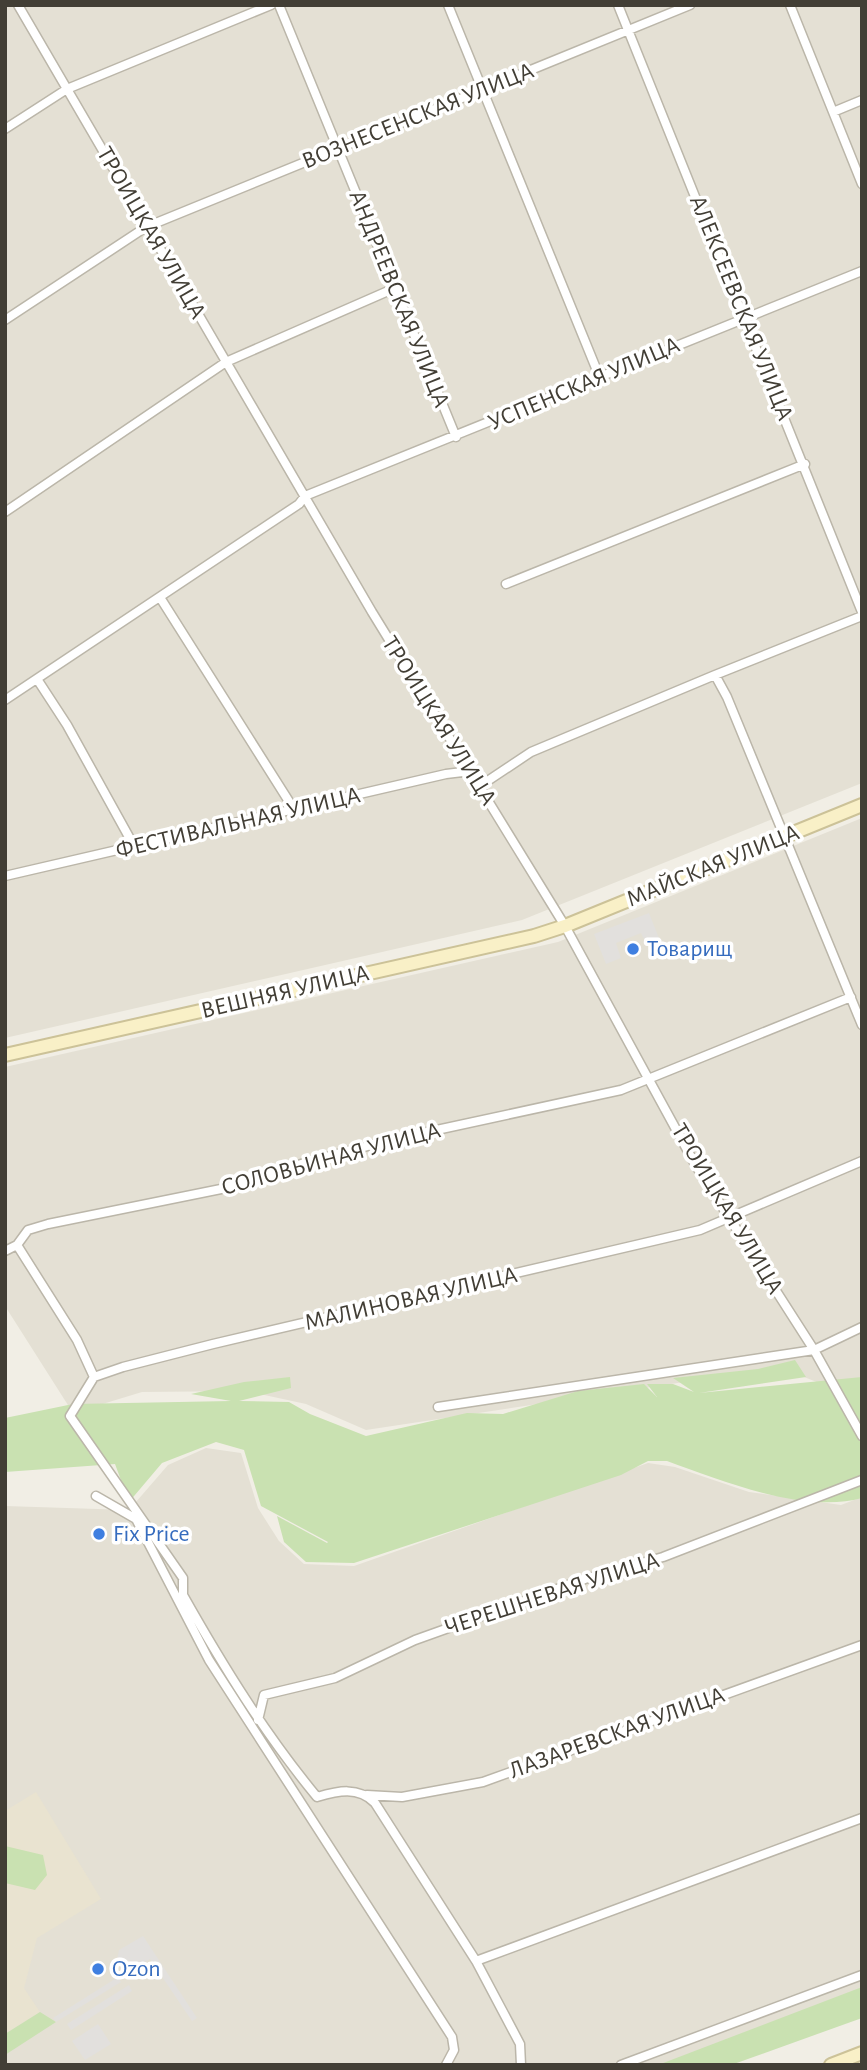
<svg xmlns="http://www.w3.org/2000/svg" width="867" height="2070" font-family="'Alegreya Sans',sans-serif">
<rect width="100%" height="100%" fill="#f1eee5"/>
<path fill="#e4e0d4" d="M5,5H862V783L522,920L5,1038Z
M862,818V1400L789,1371L691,1381L366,1430L306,1404L246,1391L142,1392L73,1413L5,1306V1067L558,942Z
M206,1448L241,1453L258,1508L279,1541L304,1564L354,1566L648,1463L675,1467L749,1492L841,1505L862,1497V1999L685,2065H5V1506L129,1510L168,1465Z"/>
<path fill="#e9e3d0" d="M36,1792L101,1899L37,1938L24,1988L40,2012L5,2034V1811Z"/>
<path fill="#c9e1b1" d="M795,1360L806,1377L699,1393L862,1377V1498C804,1514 722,1481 667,1461H648L621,1475L354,1563L306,1562L284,1542L277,1516L327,1543L328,1542L261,1506L244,1450L216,1442L162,1463L129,1502L115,1464L5,1472V1418L73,1404L231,1401L191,1394L244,1382L290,1377L291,1388L239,1401L289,1402L310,1414L366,1436L467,1413L503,1414L578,1391L644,1384L657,1397L647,1384H673L694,1392L673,1378L758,1369Z
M5,1846L43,1855L47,1875L35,1890L5,1883Z
M862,1987V2018L731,2065H658Z
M40,2012L56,2022L5,2055V2034Z"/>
<path fill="#e2e0dd" d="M649,913L659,938L646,943L641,933L616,943L621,958L606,964L594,934Z
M143,1936L197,2018L192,2021L150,1959L126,1974L117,1960L119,1950Z
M118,1977L121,1982L56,2022L53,2018Z
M129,1985L132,1991L71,2030L67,2024Z
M98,2024L111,2044L85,2060L72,2041Z"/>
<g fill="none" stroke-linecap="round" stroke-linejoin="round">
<g stroke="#bbb6a9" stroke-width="11">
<path id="street" d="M18,5L372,612L565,926L696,1166L814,1350L862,1436
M279,5L456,437
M448,5L600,378
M618,5L862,612
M790,5L862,184
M833,112L862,100
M5,129L67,89L271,5
M5,320L146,227L690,5
M5,512L226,362L395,288
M506,584L805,464
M161,599L295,811
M715,675L862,616
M37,679L67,725L134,846
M5,700L299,504L305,496L862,271
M480,786L531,752L715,675L727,697L862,1025
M5,876L446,774L471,771
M17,1245L28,1230L48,1224L221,1189L314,1160L395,1139L621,1090L851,997
M5,1251L17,1245L77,1340L94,1377L70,1416L183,1578V1595C223,1666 265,1734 317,1797C338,1791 358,1786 375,1803L476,1961L520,2044L521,2065
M94,1377L123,1367L213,1344L700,1230L862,1161
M438,1407L814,1350L862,1327
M96,1496L136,1519L209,1660L452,2037L454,2050L446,2065
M258,1720L264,1695L335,1678L415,1640L585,1579L663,1557L862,1480
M367,1795L402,1797L483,1782L862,1645
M476,1961L862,1818
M621,2065L862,1975"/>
</g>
<g stroke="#ccc298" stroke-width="16">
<path id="secondary" d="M5,1055L534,936L565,926L862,805
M831,2065L862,2053"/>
</g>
<use href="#street" stroke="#fff" stroke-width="8"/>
<use href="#secondary" stroke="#f9f0c7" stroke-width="12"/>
</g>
<g fill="#3f7fe0" stroke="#fff" stroke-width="2.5">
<circle cx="633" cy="949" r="7"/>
<circle cx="99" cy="1534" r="7"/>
<circle cx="98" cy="1969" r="7"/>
</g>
<g text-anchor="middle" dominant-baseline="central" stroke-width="7" stroke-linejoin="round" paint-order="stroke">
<g font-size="24" fill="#423e35" stroke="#fff">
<text transform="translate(418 116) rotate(-22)">ВОЗНЕСЕНСКАЯ УЛИЦА</text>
<text transform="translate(151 233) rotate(60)">ТРОИЦКАЯ УЛИЦА</text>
<text transform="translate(399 299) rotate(68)">АНДРЕЕВСКАЯ УЛИЦА</text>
<text transform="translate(741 308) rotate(68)">АЛЕКСЕЕВСКАЯ УЛИЦА</text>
<text transform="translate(584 384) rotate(-23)">УСПЕНСКАЯ УЛИЦА</text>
<text transform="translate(439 721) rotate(58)">ТРОИЦКАЯ УЛИЦА</text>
<text transform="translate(238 823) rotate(-13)">ФЕСТИВАЛЬНАЯ УЛИЦА</text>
<text transform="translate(713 866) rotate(-22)">МАЙСКАЯ УЛИЦА</text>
<text transform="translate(285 992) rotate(-13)">ВЕШНЯЯ УЛИЦА</text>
<text transform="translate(331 1159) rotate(-15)">СОЛОВЬИНАЯ УЛИЦА</text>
<text transform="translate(727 1209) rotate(59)">ТРОИЦКАЯ УЛИЦА</text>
<text transform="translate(411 1299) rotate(-13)">МАЛИНОВАЯ УЛИЦА</text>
<text transform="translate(552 1594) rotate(-18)">ЧЕРЕШНЕВАЯ УЛИЦА</text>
<text transform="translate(617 1733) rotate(-20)">ЛАЗАРЕВСКАЯ УЛИЦА</text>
</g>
<g font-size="24" fill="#366cbe" stroke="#fff" text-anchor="start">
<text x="647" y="949">Товарищ</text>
<text x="113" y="1534">Fix Price</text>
<text x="112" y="1969">Ozon</text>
</g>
</g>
<rect width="867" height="2070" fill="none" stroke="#423e35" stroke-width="14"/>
</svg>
